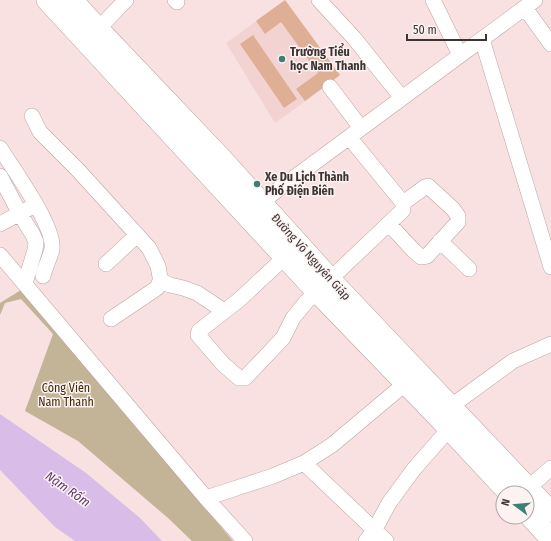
<svg xmlns="http://www.w3.org/2000/svg" width="551" height="541" font-family="'Fira Sans Condensed',sans-serif">
<rect width="100%" height="100%" fill="#f9e1e1"/>
<path fill="#f3d3d2" d="M285,0L340,75L334,80L359,115L325,87L275,123L226,43Z"/>
<path fill="#c3b397" d="M21,290L233,541H192L168,518L78,441L25,411L53,334L21,299L5,303L0,315V303Z"/>
<path fill="#d9bce7" d="M0,414L86,473L140,518L162,541H75L55,527L0,470Z"/>
<path fill="#deaf94" d="M285,0L340,75L305,101L296,89L318,73L281,22L265,34L256,21Z
M253,35L297,99L284,108L240,44Z"/>
<g fill="none" stroke-linecap="round" stroke-linejoin="round">
<g stroke="#baa4a4" stroke-width="16">
<path id="minor" d="M175,0L177,2
M319,0L354,38L402,98
M433,0L460,55
M525,8L551,44
M98,29L126,0
M482,39L551,267
M330,87L361,128
M32,116L40,132L77,169L149,248L158,266L160,277L163,282L170,285L183,288L197,293L224,311
M0,148C13,169 55,226 52,249C50,258 45,267 43,276
M0,176L20,214L33,235L36,242L35,250L25,283
M253,208L535,0
M0,224L28,209
M389,224L414,251L421,257L427,256L458,222V216L453,209L428,186L425,187L403,203
M440,241L469,269
M0,255L206,498L245,541
M285,257L239,300L199,331L198,335L223,364L239,378H245L283,338L293,318L306,302L403,210V203L349,137
M106,264L137,235
M111,319L157,288L161,279
M443,412L513,361L551,344
M304,463L386,541
M528,488L551,468
M206,498L273,476L304,463L332,445L406,383
M366,541L374,531L389,503L414,469L449,429"/>
</g>
<g stroke="#baa4a4" stroke-width="22">
<path id="highway" d="M47,0L317,292L438,417L509,493
M72,0L107,38L223,160L344,294L551,512
M527,513L551,539"/>
</g>
<use href="#minor" stroke="#fff" stroke-width="15"/>
<use href="#highway" stroke="#fff" stroke-width="21"/>
</g>
<g fill="#3c8073" stroke="#fcf2f2" stroke-width="1.5">
<circle cx="282" cy="59" r="4"/>
<circle cx="257" cy="184" r="4"/>
</g>
<g text-anchor="middle" dominant-baseline="central" stroke-width="3" stroke-linejoin="round" paint-order="stroke">
<g font-size="12" font-weight="bold" fill="#3c3333" stroke="#fcf2f2" text-anchor="start">
<text x="290" y="52">Trường Tiểu<tspan x="290" dy="14">học Nam Thanh</tspan></text>
<text x="265" y="177">Xe Du Lịch Thành<tspan x="265" dy="14">Phố Điện Biên</tspan></text>
</g>
<g font-size="12" fill="#3c3333" stroke="#fcf2f2">
<text transform="translate(311 257) rotate(48)">Đường Võ Nguyên Giáp</text>
</g>
<g font-size="12" fill="#3e2c06" stroke="#fcf2f2">
<text x="66" y="388">Công Viên<tspan x="66" dy="14">Nam Thanh</tspan></text>
</g>
<g font-size="13" font-style="italic" fill="#603b71" stroke="#fcf2f2">
<text transform="translate(68 489) rotate(35)">Nậm Rốm</text>
</g>
</g>
<g transform="translate(515 505) rotate(286)"><circle r="19" fill="#fcf2f2" stroke="#afa6a6"/>
<path d="M0-3L7 15L0 10L-7 15Z" fill="#3c8073"/>
<text y="-6" font-size="11" font-weight="bold" text-anchor="middle" fill="#3c3333">N</text>
</g>
<path d="M407 34v6h79v-6" fill="none" stroke="#3c3333" stroke-width="2"/>
<text x="413" y="34" font-size="12" fill="#3c3333" stroke="#fcf2f2" stroke-width="3" paint-order="stroke">50 m</text>
</svg>
